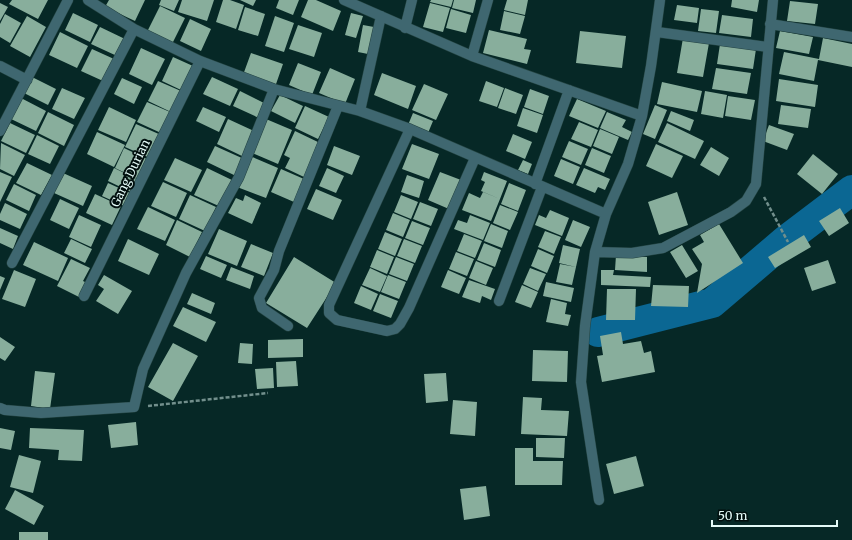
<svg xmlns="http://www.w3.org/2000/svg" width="852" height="540" font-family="Merriweather,serif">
<rect width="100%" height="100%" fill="#062826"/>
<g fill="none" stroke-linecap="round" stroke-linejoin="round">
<path stroke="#0b6793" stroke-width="30" d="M598,332L712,303L786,240L852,190"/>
</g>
<path fill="#88ae9c" d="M12,0H48L38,19L9,4Z
M109,0H145L135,21L105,7Z
M161,0H179L174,11L159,5Z
M182,0H214L207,21L178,12Z
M223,0H230L244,5L236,29L216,22Z
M240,0H256L253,6Z
M279,0H299L293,15L276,8Z
M308,0H316L341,11L333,31L301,17Z
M431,0H453L451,7L430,2Z
M454,0H476L473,13L452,8Z
M507,0H528L525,15L504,10Z
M732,0H759L757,12L731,7Z
M790,1L818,4L815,24L787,21Z
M0,3L8,7L0,21Z
M430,3L450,8L443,32L423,27Z
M677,5L699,8L697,23L674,20Z
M160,6L185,18L172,44L147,32Z
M245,7L265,14L258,36L238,30Z
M451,9L471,15L466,33L446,28Z
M701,9L719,11L716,33L698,31Z
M504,11L525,16L520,34L500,30Z
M73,13L98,25L90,42L65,30Z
M351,13L363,16L356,38L345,35Z
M5,14L21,23L10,43L0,37V24Z
M722,15L753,19L751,37L719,33Z
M27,16L46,27L30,57L10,46Z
M275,16L294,23L284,52L265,46Z
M190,19L211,29L201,51L180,41Z
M298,25L322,33L314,57L289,49Z
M363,25L374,27L368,54L358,52Z
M100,27L125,39L117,56L91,44Z
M489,30L527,39L524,49L531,50L527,64L483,53Z
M580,31L626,36L622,68L576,63Z
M780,31L813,37L809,54L776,48Z
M60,32L88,46L77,68L49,55Z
M683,38L709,43L703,77L677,73Z
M823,38L852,44V67L818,60L814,81L779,74L784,52L819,59Z
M720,44L756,49L753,69L717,64Z
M141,48L165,59L152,85L129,74Z
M92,49L114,59L103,81L81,71Z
M251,53L283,64L275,87L243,75Z
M173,57L193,66L181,90L162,81Z
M298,63L321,72L312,95L289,85Z
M330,68L355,79L345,104L319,93Z
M716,68L751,73L747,94L712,89Z
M382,73L416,86L408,109L374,95Z
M32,77L56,89L48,105L24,93Z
M212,77L238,89L230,106L203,94Z
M122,78L142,87L134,104L114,94Z
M779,79L818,85L815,107L776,101Z
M158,81L181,91L171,112L148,101Z
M486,81L504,88L497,107L479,101Z
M662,82L702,91L697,112L657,104Z
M424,84L448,94L436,120L412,110Z
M62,88L85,98L74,119L52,109Z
M505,88L523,95L516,114L498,108Z
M530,89L549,96L543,114L524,107Z
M240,91L266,104L259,118L233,106Z
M705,91L727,95L723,118L701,114Z
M280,95L303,106L295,123L271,111Z
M728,96L755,100L751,120L725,116Z
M21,98L46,111L36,131L11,119Z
M577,99L606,111L598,128L569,116Z
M147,102L170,112L161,133L137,122Z
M655,105L667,110L655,139L643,134Z
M781,105L811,109L808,128L778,124Z
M305,106L329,117L318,139L295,128Z
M109,107L136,120L126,142L98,130Z
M203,107L226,117L219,132L196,121Z
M523,108L543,115L537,133L517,126Z
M671,111L694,120L690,131L667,121Z
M48,112L74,125L64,146L38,133Z
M607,112L626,120L622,127L632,132L628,140L600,128Z
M413,113L433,121L428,133L408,125Z
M228,119L254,131L242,156L217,144Z
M266,119L292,130L278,164L252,153Z
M579,122L598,130L591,147L571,139Z
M10,123L35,135L26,153L1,141Z
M667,123L704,141L695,159L658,142Z
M136,124L161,135L150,158L125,147Z
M769,125L794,134L787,150L763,141Z
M600,129L619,137L612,154L593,146Z
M295,131L320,143L304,177L285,168L290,158L284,155Z
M97,132L125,145L114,167L87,154Z
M513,134L532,142L525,159L506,151Z
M37,135L59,146L50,164L28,154Z
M569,141L588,149L581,165L562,157Z
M1,143L25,155L14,176L0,169Z
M412,144L439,154L429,179L402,169Z
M656,144L683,156L672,178L646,166Z
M215,146L244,159L236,176L207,162Z
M334,146L360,156L352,175L327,165Z
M711,147L729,158L719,176L700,165Z
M124,148L149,160L140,180L115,168Z
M592,148L611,156L604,173L585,165Z
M813,154L838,174L822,194L797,174Z
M250,156L278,168L266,198L237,187Z
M175,158L202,170L191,192L164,180Z
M561,159L580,167L573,184L554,176Z
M523,160L532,164L528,174L518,170Z
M27,163L52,175L41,195L16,183Z
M114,168L137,179L131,192L108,181Z
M207,168L234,181L221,207L194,195Z
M327,168L344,176L336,193L319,186Z
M584,168L610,179L605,190L598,187L595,193L576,185Z
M281,169L304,179L294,202L271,192Z
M0,172L12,177L0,202Z
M440,172L461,180L449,209L428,200Z
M484,172L507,181L500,199L481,191L485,182L481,180Z
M63,173L92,186L83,206L54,193Z
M407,175L424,181L419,198L401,192Z
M163,182L187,193L176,217L151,206Z
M108,183L130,193L124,206L102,196Z
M509,183L526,190L518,211L501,204Z
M14,184L36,195L29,211L6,200Z
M316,189L342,200L333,220L307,209Z
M483,192L500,199L491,221L462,210L469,193L480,198Z
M677,192L688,225L659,235L648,202Z
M95,194L121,206L112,225L86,213Z
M190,195L216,207L205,231L179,219Z
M245,195L261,203L252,224L228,213L236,198L243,201Z
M401,195L418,202L411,219L394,212Z
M60,199L79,208L69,229L50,220Z
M420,202L438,209L431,226L413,219Z
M5,203L27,214L20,229L0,220V214Z
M500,205L518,212L510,230L493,223Z
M148,207L175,220L165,241L137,229Z
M840,208L849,223L829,236L819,221Z
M550,210L569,218L562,236L535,225L539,215L546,218Z
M393,213L410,220L403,237L386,230Z
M79,215L101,225L91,247L69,237Z
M470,215L490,223L483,240L454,229L458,220L467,223Z
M177,220L202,232L190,257L166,245Z
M573,220L590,227L581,247L565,240Z
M412,221L430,228L423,245L405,238Z
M491,224L508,231L502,248L484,241Z
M719,224L743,263L697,293L702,264L692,249L704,242L700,235Z
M0,228L18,236L13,249L0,243Z
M219,229L247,241L237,266L208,254Z
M545,231L561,237L554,254L538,247Z
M385,232L402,239L395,256L378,249Z
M464,234L482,241L475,258L457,251Z
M804,235L811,247L775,268L768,257Z
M71,239L92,249L85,263L64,253Z
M128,239L159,254L149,275L118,261Z
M404,239L422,246L415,263L397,256Z
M34,242L68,258L58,281L23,265Z
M484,243L501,250L495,267L477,260Z
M251,244L273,253L264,276L241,267Z
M563,245L580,249L576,267L559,263Z
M682,245L698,271L686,278L670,252Z
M538,249L554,256L547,273L531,266Z
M377,250L394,257L387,274L370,267Z
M456,252L474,259L467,276L449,269Z
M616,255L647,257V272L615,270Z
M206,256L227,265L221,278L200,269Z
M294,257L336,283L307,328L266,303Z
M396,257L414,264L407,281L389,274Z
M71,259L90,268L83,281L87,283L79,297L57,286Z
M828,260L836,283L812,291L804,268Z
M476,261L493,268L486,285L469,278Z
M560,264L576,267L572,285L556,282Z
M231,267L254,276L250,289L226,280Z
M370,268L387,276L380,292L362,285Z
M530,268L546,274L538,291L523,284Z
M14,270L36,279L25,307L2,299Z
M448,270L466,278L459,294L441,287Z
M601,270H614L613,275L651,277L650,287L601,285Z
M104,275L132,291L118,314L96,301L104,289L98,285Z
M388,275L406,282L399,299L381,292Z
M0,276L5,278L0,290Z
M469,280L495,289L491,300L482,296L480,303L462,297Z
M546,282L574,288L571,302L543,296Z
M522,285L538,292L531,308L515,302Z
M653,285L689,286L688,307L651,306Z
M361,286L378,294L371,310L354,303Z
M607,289H636L635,320H606Z
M192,293L215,303L211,314L187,304Z
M380,294L398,301L391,318L373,311Z
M551,299L567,303L565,314L571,315L568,326L546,322Z
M183,307L216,322L206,342L173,326Z
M621,332L623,344L641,341L644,353L651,351L655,372L602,382L597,356L603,355L600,336Z
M0,337L15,347L5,361L0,358Z
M303,339V357L268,358V340Z
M173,343L198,356L173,401L148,387Z
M240,343L253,344L252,364L238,363Z
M533,350L568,351L567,382L532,381Z
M296,361L298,386L277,387L276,362Z
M273,368L274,388L257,389L255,369Z
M35,371L55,373L50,409L31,406Z
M446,373L448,401L426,403L424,374Z
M523,397L542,398L541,410L569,411L567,436L521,434Z
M453,400L477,402L475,436L450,434Z
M136,422L138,445L111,448L108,425Z
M0,428L15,431L11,450L0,448Z
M30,428L84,430L82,461L58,460L59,450L29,448Z
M536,438H565L564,458L536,457Z
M515,448H533V461H563L562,485H515Z
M19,455L41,461L33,493L10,487Z
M636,456L644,486L614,494L606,464Z
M486,486L490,516L464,520L460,489Z
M15,490L44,506L34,525L5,509Z
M19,532H48V540H19Z"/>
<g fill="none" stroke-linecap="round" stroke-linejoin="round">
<g stroke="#254543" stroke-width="11">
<path id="minor" d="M88,0L134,29L200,61L274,89L360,111L410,129L606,214
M344,0L472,56L642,116
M770,24L852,37
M405,28L412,0
M657,32L768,47
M472,56L488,0
M0,66L27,80
M360,111L381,16
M410,129L329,305V313L337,320L387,331L395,329L400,324L409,308L475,158
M0,131L68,0
M535,184L569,90
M595,252L632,253L663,248L731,212L746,201L756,184L773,0
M12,263L134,29
M84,296L200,61
M499,301L542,187
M288,326L262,308L259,298L274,270L279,251L338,106
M0,408L5,410L41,413L134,407L143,369L186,273L239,177L274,89
M599,500L581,382L585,326L595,252L606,214L628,164L642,116L651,66L660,0"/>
</g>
<path stroke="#728f8c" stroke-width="2.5" stroke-dasharray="4 2" stroke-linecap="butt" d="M764,197L788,242
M148,406L268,393"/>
<use href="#minor" stroke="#3f6770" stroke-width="10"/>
</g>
<g text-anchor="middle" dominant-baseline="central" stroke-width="4" stroke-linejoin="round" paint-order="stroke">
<g font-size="12" fill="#e3faf7" stroke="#010f0e">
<text transform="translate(130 173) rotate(-64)">Gang Durian</text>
</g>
</g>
<path d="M712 520v6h125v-6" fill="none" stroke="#e3faf7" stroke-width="2"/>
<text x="718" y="520" font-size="12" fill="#e3faf7" stroke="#010f0e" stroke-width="3" paint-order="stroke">50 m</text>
</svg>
